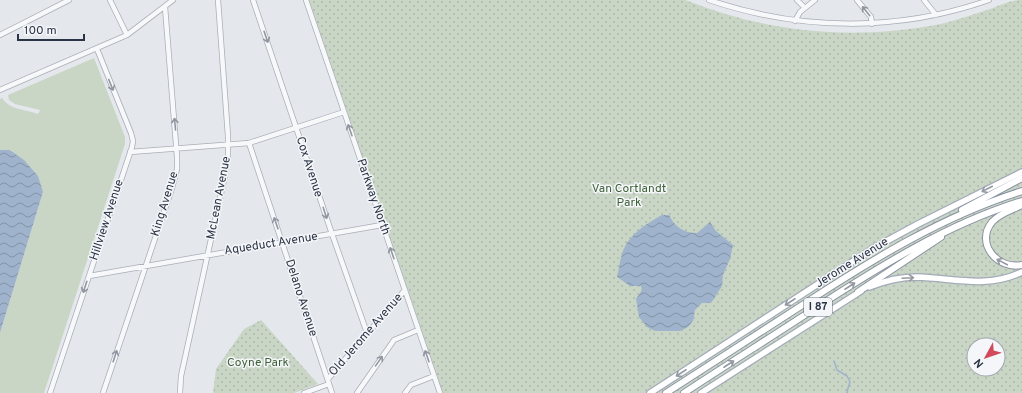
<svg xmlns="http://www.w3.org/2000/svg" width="1022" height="393" font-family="Overpass,sans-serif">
<defs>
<pattern id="park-dots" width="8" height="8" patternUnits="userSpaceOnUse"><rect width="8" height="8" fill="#c9d6c5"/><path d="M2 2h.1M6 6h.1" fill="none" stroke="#adb8ab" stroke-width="1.8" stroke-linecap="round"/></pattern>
<pattern id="water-waves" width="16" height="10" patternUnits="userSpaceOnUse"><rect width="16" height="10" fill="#9fb4cc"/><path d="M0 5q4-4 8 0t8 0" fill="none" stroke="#8293a7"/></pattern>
</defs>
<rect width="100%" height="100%" fill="#e4e7ec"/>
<path fill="#c9d6c5" d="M94,58L125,137V144L44,393H0V333L43,192L11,150H0V99L2,98C11,111 26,109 38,114L40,110L15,104L9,100L8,95Z"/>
<path fill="url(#park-dots)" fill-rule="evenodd" d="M309,0H685C769,33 852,41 941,24C957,20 974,14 990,9C1001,5 1010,0 1022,0V393H443ZM974,345H998V369H974Z
M261,320L318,384L294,393H213L216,369L244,329Z"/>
<path fill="url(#water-waves)" d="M0,150H10L24,160L38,176L43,192L0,333Z
M662,215H669C675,227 684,233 697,233L710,222L716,231L733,245L730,259L723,275L722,286L711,303H702L695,310L693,321L688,327L680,331H655L647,327L639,317L636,299L642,290L641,286H630L617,277C619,270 619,264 621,258C625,237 644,225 662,215Z"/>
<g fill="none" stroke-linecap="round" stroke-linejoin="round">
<path stroke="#9fb4cc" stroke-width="1.5" d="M834,361L837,370L847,376L850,382L848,388L847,393"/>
<g stroke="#a9aeb7" stroke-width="6">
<path id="minor" d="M110,0L127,35
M253,0L332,234L367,333
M306,0L440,393
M709,0C801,31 898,32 989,0
M797,0L805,8
M857,0L871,17L872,24
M924,0L936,15
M795,21L800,12L815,0
M0,35L69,0
M0,90L127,35L173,0
M249,143L332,393
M130,152L249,143L344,112
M89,276L382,225
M328,379L405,290
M50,393L132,147L133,141L131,133L97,49
M103,393L172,188L177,169V157L165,7
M180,393L181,376L224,180L228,156V136L218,0
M304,393L329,384
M357,393L394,340L418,330
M405,393L411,385L434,376"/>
</g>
<g stroke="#a3abb8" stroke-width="8">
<path id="major" d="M869,287C884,281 900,277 917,277C954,278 986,289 1022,272
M650,393L872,249L918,224L1022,172
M701,393L861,291"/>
</g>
<g stroke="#8b94a3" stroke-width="8">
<path id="highway" d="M1022,205C1012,210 1000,213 992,222C975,243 997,270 1022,265
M962,210L1022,178
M858,292L941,237
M666,393C712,363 758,334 804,304C873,259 943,216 1022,191
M684,393C728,364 773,336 817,307C882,265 948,224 1022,201"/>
</g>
<use href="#minor" stroke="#f7f8fa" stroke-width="4.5"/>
<use href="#major" stroke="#fff" stroke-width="5.5"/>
<use href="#highway" stroke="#fff" stroke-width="6"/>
</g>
<defs><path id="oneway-shaft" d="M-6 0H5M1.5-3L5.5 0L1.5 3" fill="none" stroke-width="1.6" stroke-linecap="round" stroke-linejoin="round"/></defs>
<g stroke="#9196a0">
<use href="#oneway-shaft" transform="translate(866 11) rotate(-129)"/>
<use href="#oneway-shaft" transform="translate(266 37) rotate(71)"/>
<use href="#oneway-shaft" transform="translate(111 85) rotate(68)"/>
<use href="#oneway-shaft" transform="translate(175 124) rotate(-95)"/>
<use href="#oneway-shaft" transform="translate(350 130) rotate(-109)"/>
<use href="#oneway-shaft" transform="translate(325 213) rotate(72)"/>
<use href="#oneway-shaft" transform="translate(276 223) rotate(-109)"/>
<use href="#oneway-shaft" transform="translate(392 253) rotate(-109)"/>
<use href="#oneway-shaft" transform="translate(85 287) rotate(108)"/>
<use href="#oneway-shaft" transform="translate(115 356) rotate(-72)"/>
<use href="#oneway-shaft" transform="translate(427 356) rotate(-109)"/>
<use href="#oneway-shaft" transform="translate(379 361) rotate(-55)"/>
</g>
<g stroke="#959aa2">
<use href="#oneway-shaft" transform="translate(987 189) rotate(153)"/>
<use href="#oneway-shaft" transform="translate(1002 262) rotate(-152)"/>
<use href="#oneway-shaft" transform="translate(908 278) rotate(-3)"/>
<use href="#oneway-shaft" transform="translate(850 286) rotate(-33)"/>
<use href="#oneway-shaft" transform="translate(790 302) rotate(147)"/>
<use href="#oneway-shaft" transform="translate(729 364) rotate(-33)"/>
<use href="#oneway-shaft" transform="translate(681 373) rotate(147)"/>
</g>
<g text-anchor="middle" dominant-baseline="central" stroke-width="3" stroke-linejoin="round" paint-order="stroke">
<rect fill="#f4f6f9" stroke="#676e7b" stroke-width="1" x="804" y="298" width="28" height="18" rx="3"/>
<g font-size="11" font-weight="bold" fill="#2b3445">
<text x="818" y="307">I 87</text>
</g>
<g font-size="12" fill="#2b3445" stroke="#f4f6f9">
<text transform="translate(309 167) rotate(72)">Cox Avenue</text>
<text transform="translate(373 197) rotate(71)">Parkway North</text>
<text transform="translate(219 198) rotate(-79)">McLean Avenue</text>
<text transform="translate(165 204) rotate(-73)">King Avenue</text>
<text transform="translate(107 220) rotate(-72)">Hillview Avenue</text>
<text transform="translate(271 244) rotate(-9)">Aqueduct Avenue</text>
<text transform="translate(852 263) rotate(-32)">Jerome Avenue</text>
<text transform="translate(301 298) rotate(72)">Delano Avenue</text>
<text transform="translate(366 335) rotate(-49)">Old Jerome Avenue</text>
</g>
<g font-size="12" fill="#3f6138" stroke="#f4f6f9">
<text x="629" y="189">Van Cortlandt<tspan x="629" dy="14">Park</tspan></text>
<text x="258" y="363">Coyne Park</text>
</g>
</g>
<g transform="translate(986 357) rotate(230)"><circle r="19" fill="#f4f6f9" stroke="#a4a8b1"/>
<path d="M0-3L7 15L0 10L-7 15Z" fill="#d1495b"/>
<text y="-6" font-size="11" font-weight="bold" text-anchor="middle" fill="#2b3445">N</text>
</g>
<path d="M18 34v6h66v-6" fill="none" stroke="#2b3445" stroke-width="2"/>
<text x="24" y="34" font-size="12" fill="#2b3445" stroke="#f4f6f9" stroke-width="3" paint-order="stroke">100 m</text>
</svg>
